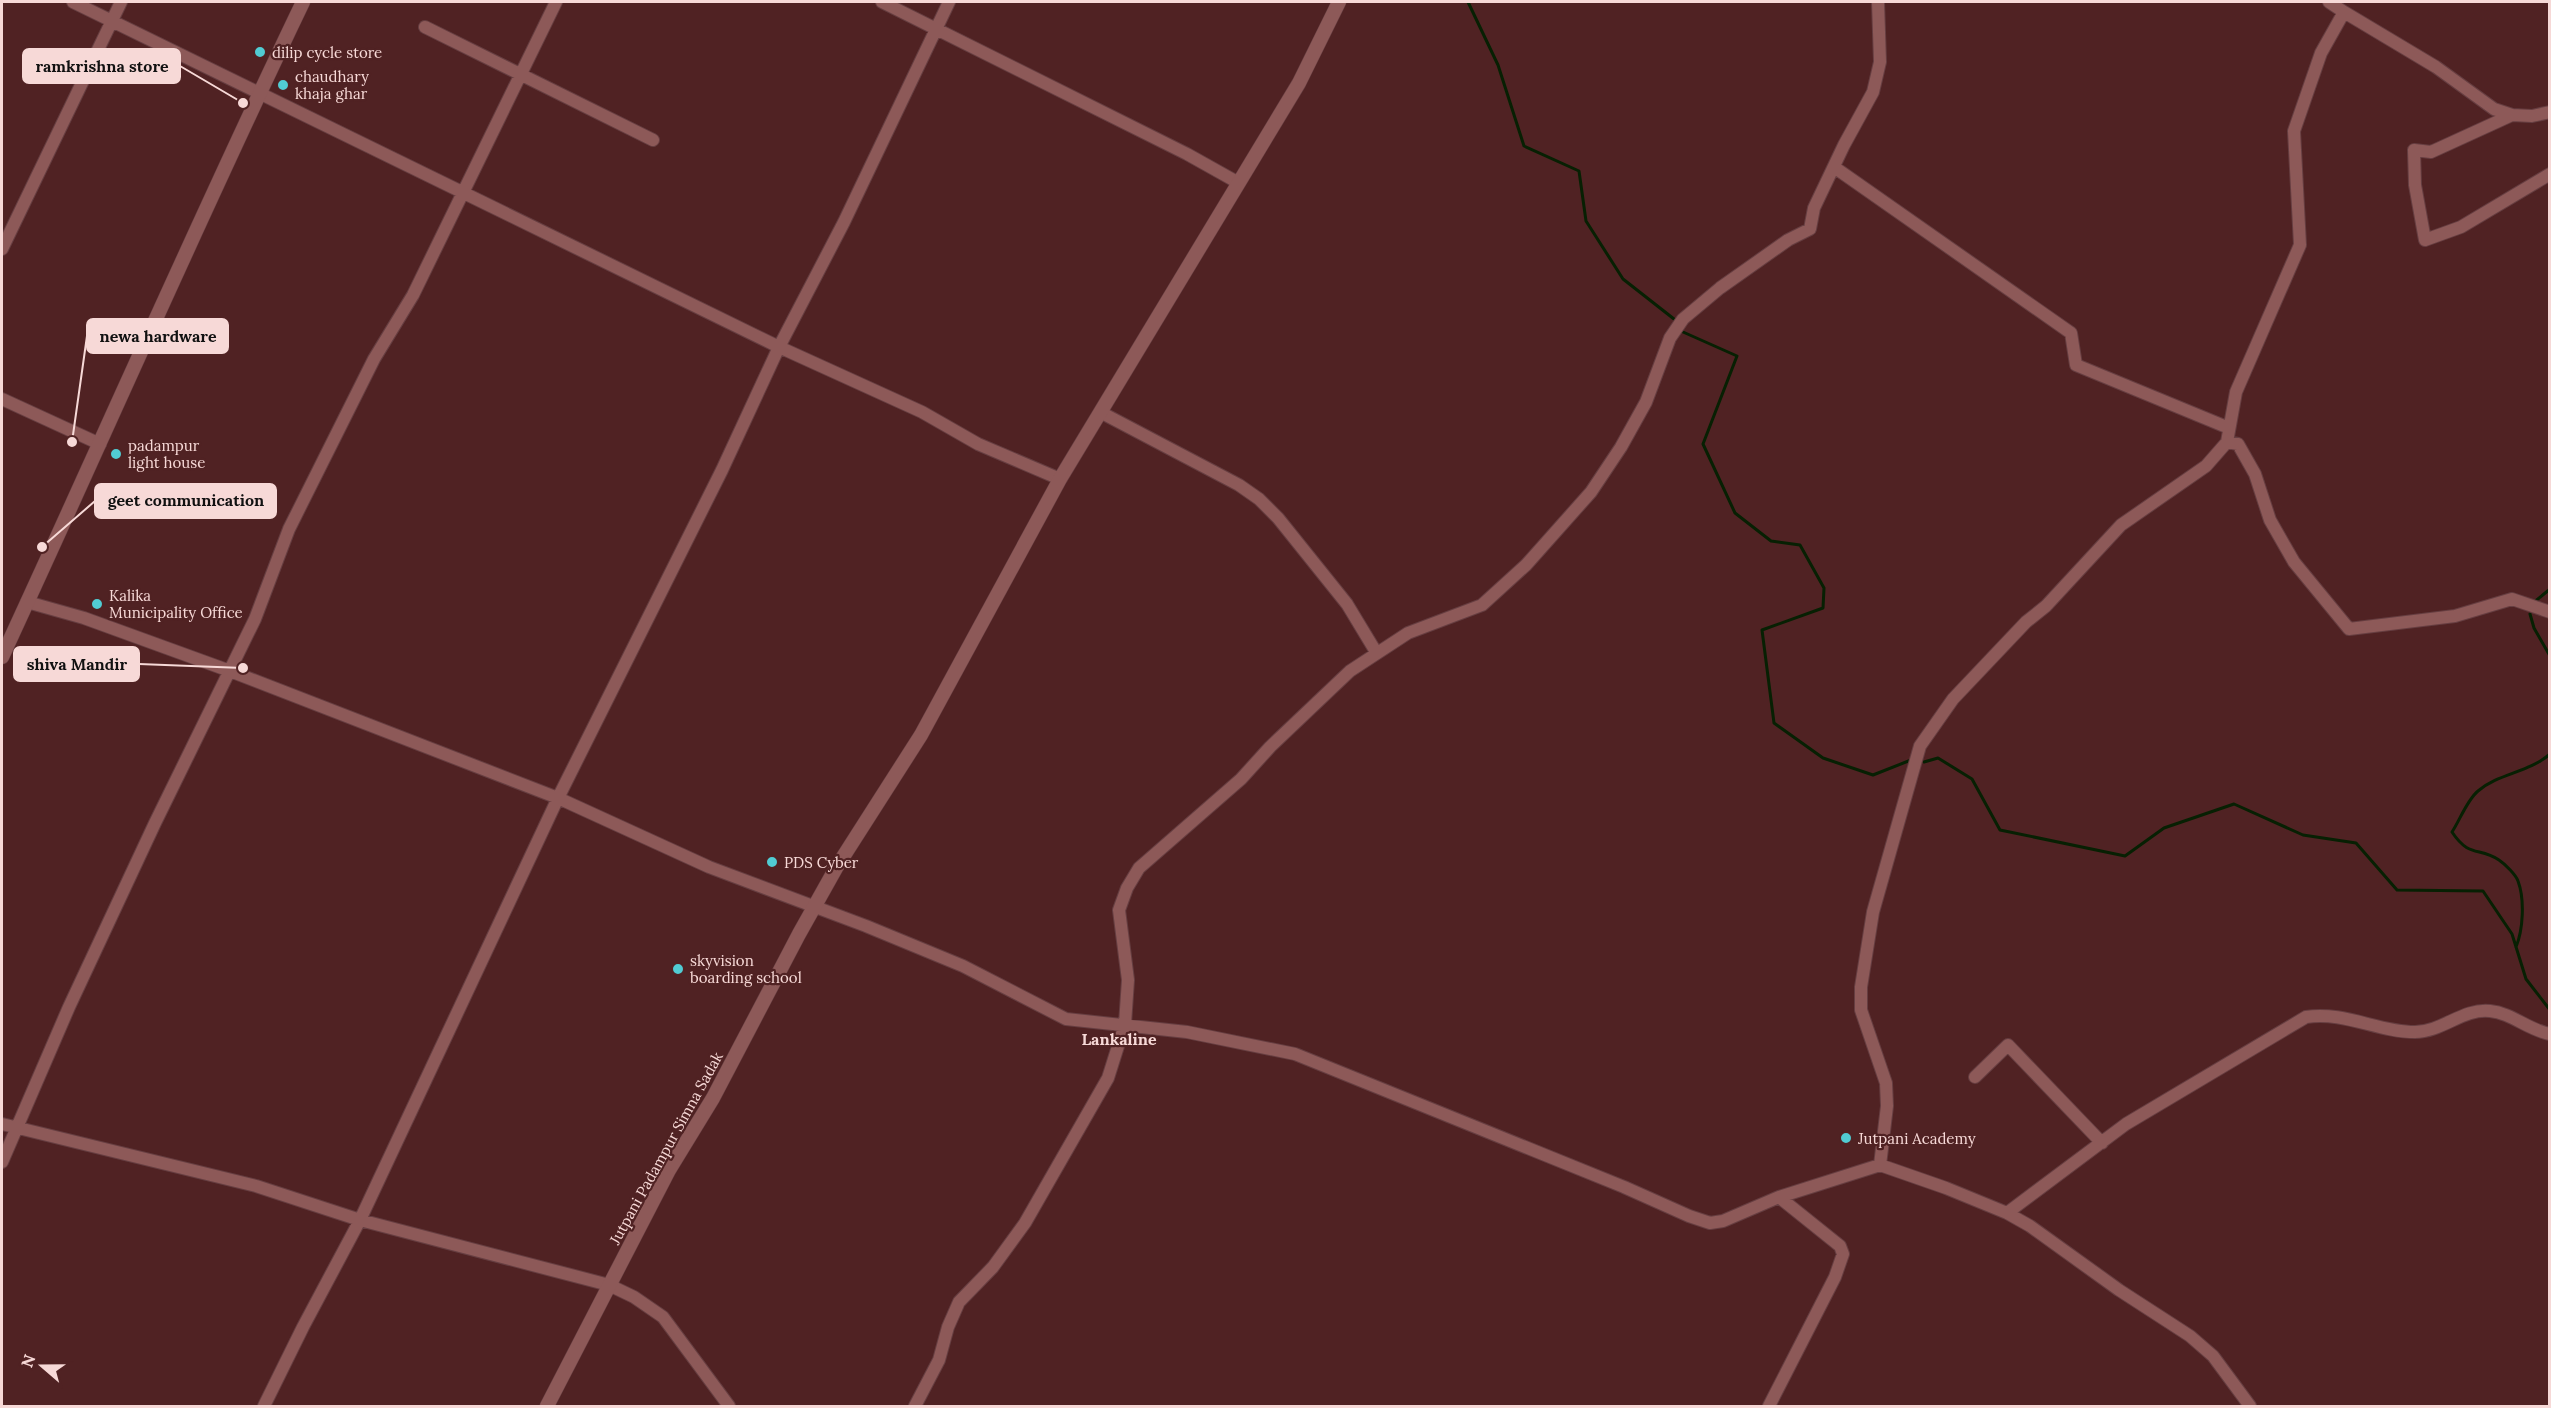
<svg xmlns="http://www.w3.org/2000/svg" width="2551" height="1408" font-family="Lora,serif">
<rect width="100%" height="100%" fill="#502223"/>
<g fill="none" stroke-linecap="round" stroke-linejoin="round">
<path stroke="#072003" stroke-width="3" d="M1468,2L1498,65L1524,146L1579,171L1586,221L1623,279L1674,319
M1683,332L1737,356L1703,444L1735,513L1771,541L1800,545L1824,588L1823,608L1762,630L1774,723L1823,758L1873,775L1911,760
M2533,603L2550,589
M2530,614L2534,628L2550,656
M1924,762L1938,758L1972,779L2000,830L2125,856L2164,828L2234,804L2303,835L2356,843L2397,890L2483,891L2512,934L2526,979L2550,1010
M2516,947C2523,930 2525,900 2518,881C2516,875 2505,864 2499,860C2479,846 2470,859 2452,832C2460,820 2467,800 2478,791C2499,773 2528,773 2550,754"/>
<g stroke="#663e41" stroke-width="14">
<path id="minor" d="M73,2L779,347L922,412L978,444L1060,479
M882,2L1187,154L1237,182
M2344,12L2436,67L2494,109L2512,115L2532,116L2550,112
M425,27L653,140
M2512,115L2431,152L2414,150L2415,185L2425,240L2461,227L2550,174
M1834,167L2071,333L2076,365L2229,428
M2,249L121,2
M2,399L100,444
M1102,413L1239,485L1259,499L1278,518L1347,604L1376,652
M2227,442L2238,444L2255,474L2270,520L2294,562L2349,629L2455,616L2512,599L2550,612
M27,602L84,618L230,671L558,798L709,867L866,926L963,966L1066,1019L1187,1032L1295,1054L1624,1187L1689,1216L1710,1223L1723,1221L1779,1197L1880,1165L1946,1188L2007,1213L2030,1226L2119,1290L2190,1336L2213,1356L2250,1406
M1975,1077L2008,1045L2102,1143
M2,1124L256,1186L360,1220L609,1285L634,1297L663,1317L729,1406
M2,1162L69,1007L155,823L255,619L289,529L374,359L413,295L556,2
M1880,1165L1887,1106L1886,1083L1861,1010V987L1873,912L1920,746L1953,699L2026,622L2046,606L2121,525L2206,466L2227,442L2236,392L2300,245L2294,131L2321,53L2344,12L2329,2
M2007,1213L2126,1124L2306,1017C2344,1011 2378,1032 2415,1032C2442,1032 2463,1008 2490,1011C2512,1013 2528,1030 2550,1034
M264,1406L303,1327L360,1220L558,798L722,470L779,347L844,222L949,2
M915,1406L939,1360L948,1327L959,1302L993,1267L1025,1223L1108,1078L1125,1024L1128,980L1119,910L1127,888L1139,868L1241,779L1270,747L1350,671L1408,633L1482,605L1526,565L1591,492L1621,447L1646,402L1670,338L1683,319L1720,288L1788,240L1810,229L1814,208L1844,145L1873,92L1880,62L1878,2
M1769,1406L1835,1277L1843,1254L1840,1246L1779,1197"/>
</g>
<g stroke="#663e41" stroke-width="15">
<path id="tertiary" d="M2,657C103,439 199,218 303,2
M547,1406L669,1170L713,1098L799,934L836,868L921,735L1060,479L1299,83L1339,2"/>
</g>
<use href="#minor" stroke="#8d5958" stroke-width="12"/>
<use href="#tertiary" stroke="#8d5958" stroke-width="14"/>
</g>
<g fill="#51ccd3" stroke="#502223" stroke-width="2">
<circle cx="260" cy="52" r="6"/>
<circle cx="283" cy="85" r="6"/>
<circle cx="116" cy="454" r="6"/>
<circle cx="97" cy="604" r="6"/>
<circle cx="772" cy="862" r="6"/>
<circle cx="678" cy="969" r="6"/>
<circle cx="1846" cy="1138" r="6"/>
</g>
<g text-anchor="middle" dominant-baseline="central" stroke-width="4.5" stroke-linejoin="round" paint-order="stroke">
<g font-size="15" fill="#f7d9d7" stroke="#502223" text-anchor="start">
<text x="272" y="52">dilip cycle store</text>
<text x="295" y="76">chaudhary<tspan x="295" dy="17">khaja ghar</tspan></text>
<text x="128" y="445">padampur<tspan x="128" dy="17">light house</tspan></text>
<text x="109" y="595">Kalika<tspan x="109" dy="17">Municipality Office</tspan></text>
<text x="784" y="862">PDS Cyber</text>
<text x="690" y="960">skyvision<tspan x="690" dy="17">boarding school</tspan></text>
<text x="1858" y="1138">Jutpani Academy</text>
</g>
<g font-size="15" fill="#f7d9d7" stroke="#502223">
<text transform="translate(666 1148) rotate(-61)">Jutpani Padampur Simna Sadak</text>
</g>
<g font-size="16" font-weight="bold" fill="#f7d9d7" stroke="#502223">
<text x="1119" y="1039">Lankaline</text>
</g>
</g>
<path fill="none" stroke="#f7d9d7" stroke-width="2" d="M243 103L180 66M72 442L87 336M42 547L95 501M243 668L139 664"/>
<g fill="#f7d9d7" stroke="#502223" stroke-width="2">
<circle cx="243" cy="103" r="6"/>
<circle cx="72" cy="442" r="6"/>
<circle cx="42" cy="547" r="6"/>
<circle cx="243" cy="668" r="6"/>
</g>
<g fill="#f7d9d7" stroke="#f7d9d7" stroke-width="2">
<rect x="23" y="49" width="157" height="34" rx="6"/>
<rect x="87" y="319" width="141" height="34" rx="6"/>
<rect x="95" y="484" width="181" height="34" rx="6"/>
<rect x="14" y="647" width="125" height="34" rx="6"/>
</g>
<g font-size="16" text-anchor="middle" font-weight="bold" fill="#111">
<text x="102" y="72">ramkrishna store</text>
<text x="158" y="342">newa hardware</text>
<text x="186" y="506">geet communication</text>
<text x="77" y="670">shiva Mandir</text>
</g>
<rect width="2551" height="1408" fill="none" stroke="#f7d9d7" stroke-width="6"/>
<g transform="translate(42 1366) rotate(290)" stroke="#502223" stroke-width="4.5" paint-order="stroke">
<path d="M0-4.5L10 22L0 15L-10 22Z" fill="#f7d9d7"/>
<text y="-9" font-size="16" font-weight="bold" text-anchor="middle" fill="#f7d9d7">N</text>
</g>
</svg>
